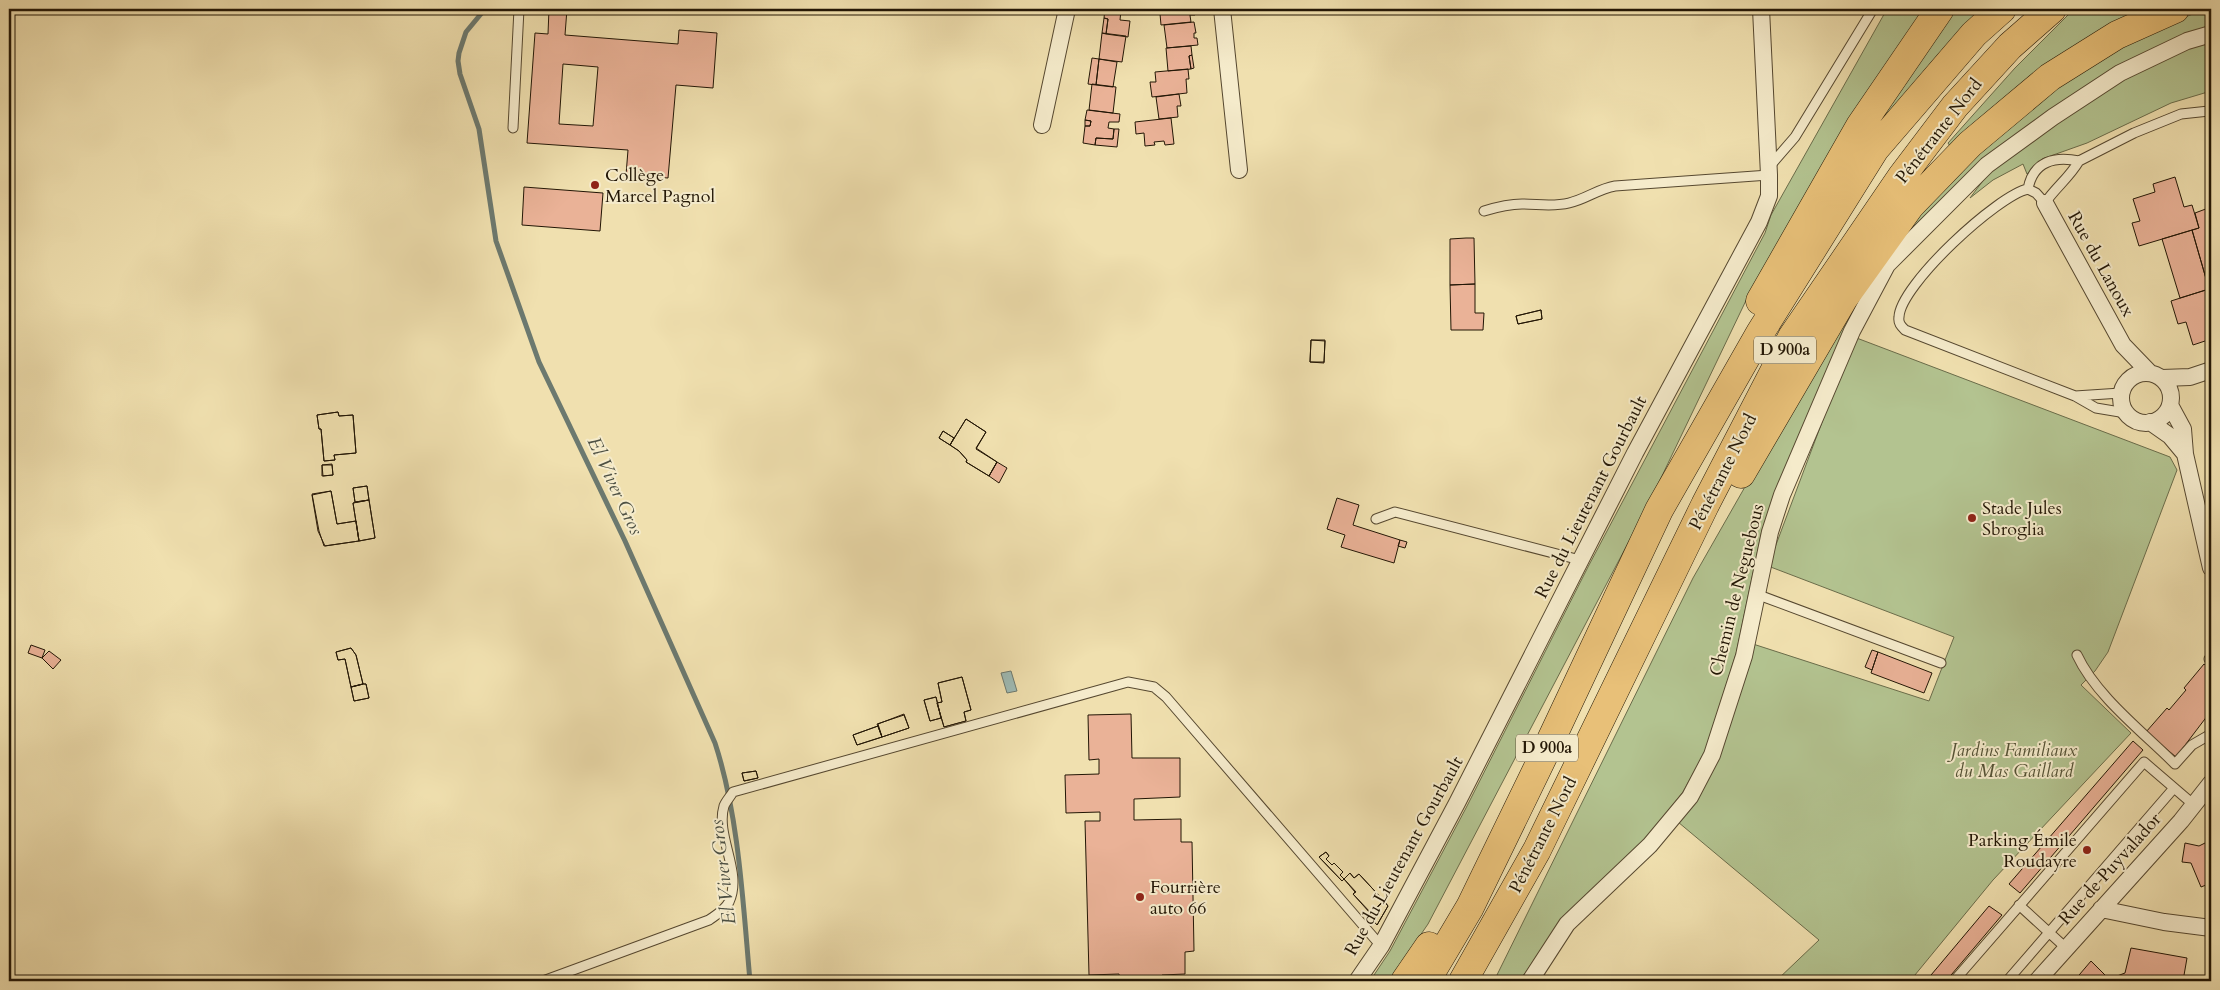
<svg xmlns="http://www.w3.org/2000/svg" width="2220" height="990" font-family="Cardo,serif">
<rect width="100%" height="100%" fill="#f0e0af"/>
<filter id="stains"><feTurbulence type="fractalNoise" baseFrequency=".004" numOctaves="4"/><feColorMatrix values="0 0 0 0 .2 0 0 0 0 .09 0 0 0 0 .02 0 0 0 .5 -.17"/></filter>
<radialGradient id="worn" r=".72"><stop offset=".6" stop-color="#630" stop-opacity="0"/><stop offset="1" stop-color="#630" stop-opacity=".3"/></radialGradient>
<path fill="#b3c390" stroke="#6a6c4a" d="M1887,9H1926L1752,288L1648,505L1428,924L1389,981H1370L1390,951L1466,808L1589,565L1765,233L1771,215Z
M1948,9H1981C1919,69 1869,141 1818,211Z
M2074,9H2159L1953,151L1948,143L2015,68Z
M2206,9H2211V29L2116,66L1883,262L1762,530L1736,654L1705,752L1683,792L1645,840L1561,919L1520,981H1494L1693,578L1835,329L1881,260L1958,169L2039,99L2151,30Z
M2211,41V91L2171,103L2087,143L2042,159L2027,174L2023,164L1993,180L1970,198L1991,170L2057,122L2123,79L2189,47Z
M1854,337L2170,457L2177,470L2108,652L2095,671L2081,685L2131,733L1993,880L1910,981H1776L1819,940L1678,822L1753,644L1929,701L1954,637L1768,566Z"/>
<path fill="#9ebbb5" stroke="#6c796f" d="M1011,671L1017,691L1007,693L1001,673Z"/>
<g fill="none" stroke-linecap="round" stroke-linejoin="round">
<path stroke="#6c796f" stroke-width="5" d="M485,9L466,32L459,53L458,61L460,74L479,129L496,241L539,362L625,541L715,743C739,816 743,904 750,981"/>
</g>
<path fill="#eab297" stroke="#221605" fill-rule="evenodd" d="M549,9H567L565,35L678,44L679,30L717,33L713,88L676,85L668,178L626,175L628,150L527,143L535,33L548,34ZM563,64L598,67L593,126L559,124Z
M1105,9L1121,10L1120,20L1130,21L1128,37L1106,34L1108,19L1104,18Z
M1165,9H1189L1191,22L1161,25L1160,14L1166,13Z
M1189,9H1194L1195,15H1190Z
M1104,18L1108,19L1106,34L1102,33Z
M1194,22L1196,33H1194V38H1197L1198,45L1167,48L1164,25Z
M1102,33L1126,36L1122,62L1099,59Z
M1191,46L1192,55L1189,56L1191,69L1168,71L1166,48Z
M1192,55L1194,68L1191,69L1189,56Z
M1092,58L1099,59L1096,85L1088,84Z
M1099,59L1117,62L1113,87L1096,85Z
M1188,69L1189,79H1186L1187,93L1152,97L1150,82H1156L1155,72Z
M1092,84L1116,87L1113,113L1089,110Z
M1179,94L1181,106H1177L1178,117L1159,119L1156,97Z
M1087,110L1120,114L1119,122H1109L1108,128L1114,129L1113,139L1096,138L1095,145L1083,143L1085,126H1090L1091,121L1085,120Z
M1171,118L1174,144L1165,145L1164,141L1154,142L1155,145L1145,146L1144,133L1136,134L1135,122Z
M1085,120L1091,121L1090,126H1085Z
M1114,129H1119L1117,147L1095,145L1096,138L1113,139Z
M2175,177L2184,207L2192,205L2199,228L2139,246L2132,223L2140,221L2133,199L2155,192L2153,184Z
M524,187L603,193L600,231L522,225Z
M2211,207V289H2209L2192,230L2199,228L2195,213Z
M2192,230L2209,289L2180,298L2162,239Z
M1466,238H1474L1475,284L1450,285V239Z
M1475,284V313H1484L1483,330H1451L1450,285Z
M2209,289H2211V339L2193,345L2186,322L2178,324L2171,301Z
M1541,310L1542,319L1518,324L1516,316Z
M1541,310L1542,319L1518,324L1516,316Z
M1311,340H1325L1324,363L1310,362Z
M1311,340L1325,341L1324,362H1310Z
M338,412L339,416L353,415L356,453L334,455L335,460L324,461L321,429H319L317,415Z
M338,412L339,416L353,415L356,453L334,455L335,460L324,461L321,429H319L317,415Z
M966,419L986,432L976,449L997,462L989,476L966,462L967,460L959,451L950,445Z
M966,419L986,432L976,448L997,462L989,476L966,462L967,460L959,451L950,445Z
M943,431L954,438L950,445L939,438Z
M943,431L954,438L950,445L939,438Z
M997,462L1007,468L999,483L989,476Z
M332,464L333,475L323,476L322,465Z
M322,465H332L333,475L322,476Z
M367,486L369,500L355,502L353,488Z
M367,486L369,500L355,502L353,488Z
M331,491L337,524L356,521L359,541L324,546L319,531L312,494Z
M331,491L337,524L356,521L359,541L325,546L318,531L312,495Z
M1337,498L1359,505L1353,525L1400,540L1394,563L1341,547L1345,535L1327,529Z
M369,500L375,538L359,541L353,503Z
M369,500L375,538L359,541L353,503Z
M1400,540L1407,542L1405,548L1398,546Z
M31,645L45,650L42,658L28,653Z
M351,648L356,655L363,684L351,687L345,659L338,660L336,652Z
M351,648L356,655L363,684L351,687L345,659L338,660L336,652Z
M1872,650L1878,652L1872,670L1865,667Z
M49,651L61,660L53,669L42,658Z
M1878,652L1932,673L1924,693L1871,673Z
M2204,664L2211,670V711L2176,757L2146,732L2167,708L2169,710L2186,690L2184,688Z
M962,677L971,710L964,712L966,721L944,727L937,703L942,702L938,683Z
M962,677L971,710L964,712L966,721L944,727L937,703L942,702L938,683Z
M363,684H366L369,698L354,701L351,687Z
M363,684H366L369,698L354,701L351,687Z
M936,697L941,718L930,721L924,700Z
M936,697L941,718L930,721L924,700Z
M904,714L909,728L882,737L878,724Z
M1131,714L1132,758H1180V797L1134,799V820L1181,819V842H1192L1194,951L1185,952V974L1162,975V981H1120L1119,974L1089,975L1085,821H1100V812L1066,813L1065,775L1099,774V759L1089,760L1088,715Z
M904,715L909,728L882,737L877,724Z
M878,726L882,737L857,745L853,735Z
M878,726L882,737L857,745L853,735Z
M2133,741L2143,750L2020,893L2009,884Z
M756,771L758,778L744,781L742,773Z
M756,771L758,778L744,781L742,773Z
M2211,840V883L2201,887L2191,863L2182,862L2185,843L2199,846Z
M1326,852L1329,856L1326,859L1332,865L1334,863L1343,872L1340,875L1344,879L1342,881L1319,857Z
M1326,852L1329,856L1326,859L1332,865L1334,863L1343,872L1340,875L1344,879L1342,881L1319,857Z
M1350,873L1354,878L1359,874L1384,901L1370,913L1353,894L1356,892L1344,879Z
M1350,873L1354,878L1359,874L1384,901L1371,913L1353,894L1355,892L1344,879Z
M1384,901L1388,906L1377,925L1368,915Z
M1384,901L1388,906L1377,925L1368,915Z
M1989,906L2002,915L1946,981H1926Z
M2131,948L2187,958L2183,981H2074L2091,961L2109,979L2125,973Z
M493,976L495,981H483Z
M493,976L495,981H483Z"/>
<g fill="none" stroke-linecap="round" stroke-linejoin="round">
<g stroke="#564830" stroke-width="11">
<path id="lane" d="M513,128L519,9
M2079,161L2134,133L2181,114L2209,111
M1769,167L1795,137L1873,9
M2028,189C2033,161 2055,156 2079,161C2069,178 2056,187 2045,203L2036,193L2028,189C1998,195 1900,285 1899,317C1898,323 1901,326 1905,330L2075,396
M1484,211C1497,207 1509,204 1522,204C1538,204 1553,207 1569,203C1586,199 1598,189 1615,186L1769,175
M2121,393L2075,396L2096,408L2126,413
M1376,519L1395,512L1580,560
M1756,594L1941,663
M2077,655C2096,696 2143,732 2175,764L2192,745L2211,734
M2209,659L2211,661
M2019,905L2066,948
M543,981L709,920C716,915 725,910 729,902C743,872 715,836 724,806C726,801 730,797 733,792L1128,682L1154,687L1166,697L1381,946
M1954,981L2144,762L2194,805
M2007,981L2174,788"/>
</g>
<g stroke="#564830" stroke-width="18">
<path id="street" d="M1222,9L1239,170
M1042,125L1067,9
M2045,203L2123,345L2150,373
M2121 398a25 25 0 1 1 50 0a25 25 0 1 1-50 0Z
M2162,378L2190,377L2211,370
M2170,405L2183,429L2185,454L2211,568
M2150,422L2170,436L2185,454
M2101,909L2164,922L2211,928
M1357,981L1381,946L1457,803L1635,453L1759,222L1769,196V175L1761,9
M1530,981L1567,924L1650,845L1690,797L1712,755L1744,656L1770,532L1782,495L1852,331L1887,265L1987,165L2053,117L2120,73L2187,41L2211,34
M2037,981L2181,821L2211,783"/>
</g>
<g stroke="#221605" stroke-width="29">
<path id="highway" d="M1760,301L1860,126L1940,9
M1741,474L1844,298L1910,206L1970,144L2050,77L2117,35L2175,9
M1405,981L1429,946
M1426,981L1470,907L1541,761L1659,510L1760,333L1875,149L1974,34L2002,9
M1463,981L1537,850L1705,505L1792,337L1902,176L1955,106L2010,46L2052,9"/>
</g>
<use href="#lane" stroke="#f5ebcb" stroke-width="9"/>
<use href="#street" stroke="#f5ebcb" stroke-width="16"/>
<use href="#highway" stroke="#e8c078" stroke-width="28"/>
</g>
<g fill="#8f2418" stroke="#f5ebcb" stroke-width="2">
<circle cx="595" cy="185" r="5"/>
<circle cx="1972" cy="518" r="5"/>
<circle cx="2087" cy="850" r="5"/>
<circle cx="1140" cy="897" r="5"/>
</g>
<g text-anchor="middle" dominant-baseline="central" stroke-width="4" stroke-linejoin="round" paint-order="stroke">
<g fill="#f5ebcb" stroke="#615640" stroke-width="1">
<rect x="1754" y="336.5" width="62" height="27" rx="4"/>
<rect x="1516" y="734.5" width="62" height="27" rx="4"/>
</g>
<g font-size="16" font-weight="bold" fill="#221605">
<text x="1785" y="350">D 900a</text>
<text x="1547" y="748">D 900a</text>
</g>
<g font-size="18" fill="#221605" stroke="#f5ebcb">
<text transform="translate(1939 131) rotate(-52)">Pénétrante Nord</text>
<text transform="translate(2101 264) rotate(61)">Rue du Lanoux</text>
<text transform="translate(1723 472) rotate(-63)">Pénétrante Nord</text>
<text transform="translate(1591 497) rotate(-63)">Rue du Lieutenant Gourbault</text>
<text transform="translate(1737 590) rotate(-76)">Chemin de Neguebous</text>
<text transform="translate(1543 835) rotate(-63)">Pénétrante Nord</text>
<text transform="translate(1404 856) rotate(-61)">Rue du Lieutenant Gourbault</text>
<text transform="translate(2110 869) rotate(-48)">Rue de Puyvalador</text>
</g>
<g font-size="18" fill="#221605" stroke="#f5ebcb" text-anchor="start">
<text x="605" y="175">Collège<tspan x="605" dy="21">Marcel Pagnol</tspan></text>
<text x="1982" y="508">Stade Jules<tspan x="1982" dy="21">Sbroglia</tspan></text>
<text x="2077" y="840" text-anchor="end">Parking Émile<tspan x="2077" dy="21">Roudayre</tspan></text>
<text x="1150" y="887">Fourrière<tspan x="1150" dy="21">auto 66</tspan></text>
</g>
<g font-size="18" font-style="italic" fill="#555336" stroke="#f5ebcb">
<text x="2014" y="750">Jardins Familiaux<tspan x="2014" dy="21">du Mas Gaillard</tspan></text>
</g>
<g font-size="19" font-style="italic" fill="#4d5043" stroke="#f5ebcb">
<text transform="translate(615 486) rotate(65)">El Viver Gros</text>
<text transform="translate(723 872) rotate(-97)">El Viver Gros</text>
</g>
</g>
<rect width="2220" height="990" fill="none" stroke="#f0e0af" stroke-width="30"/>
<rect x="10" y="10" width="2200" height="970" fill="none" stroke="#221605" stroke-width="2.5"/>
<rect x="15" y="15" width="2190" height="960" fill="none" stroke="#221605"/>
<rect width="100%" height="100%" filter="url(#stains)"/>
<rect width="100%" height="100%" fill="url(#worn)"/>
</svg>
